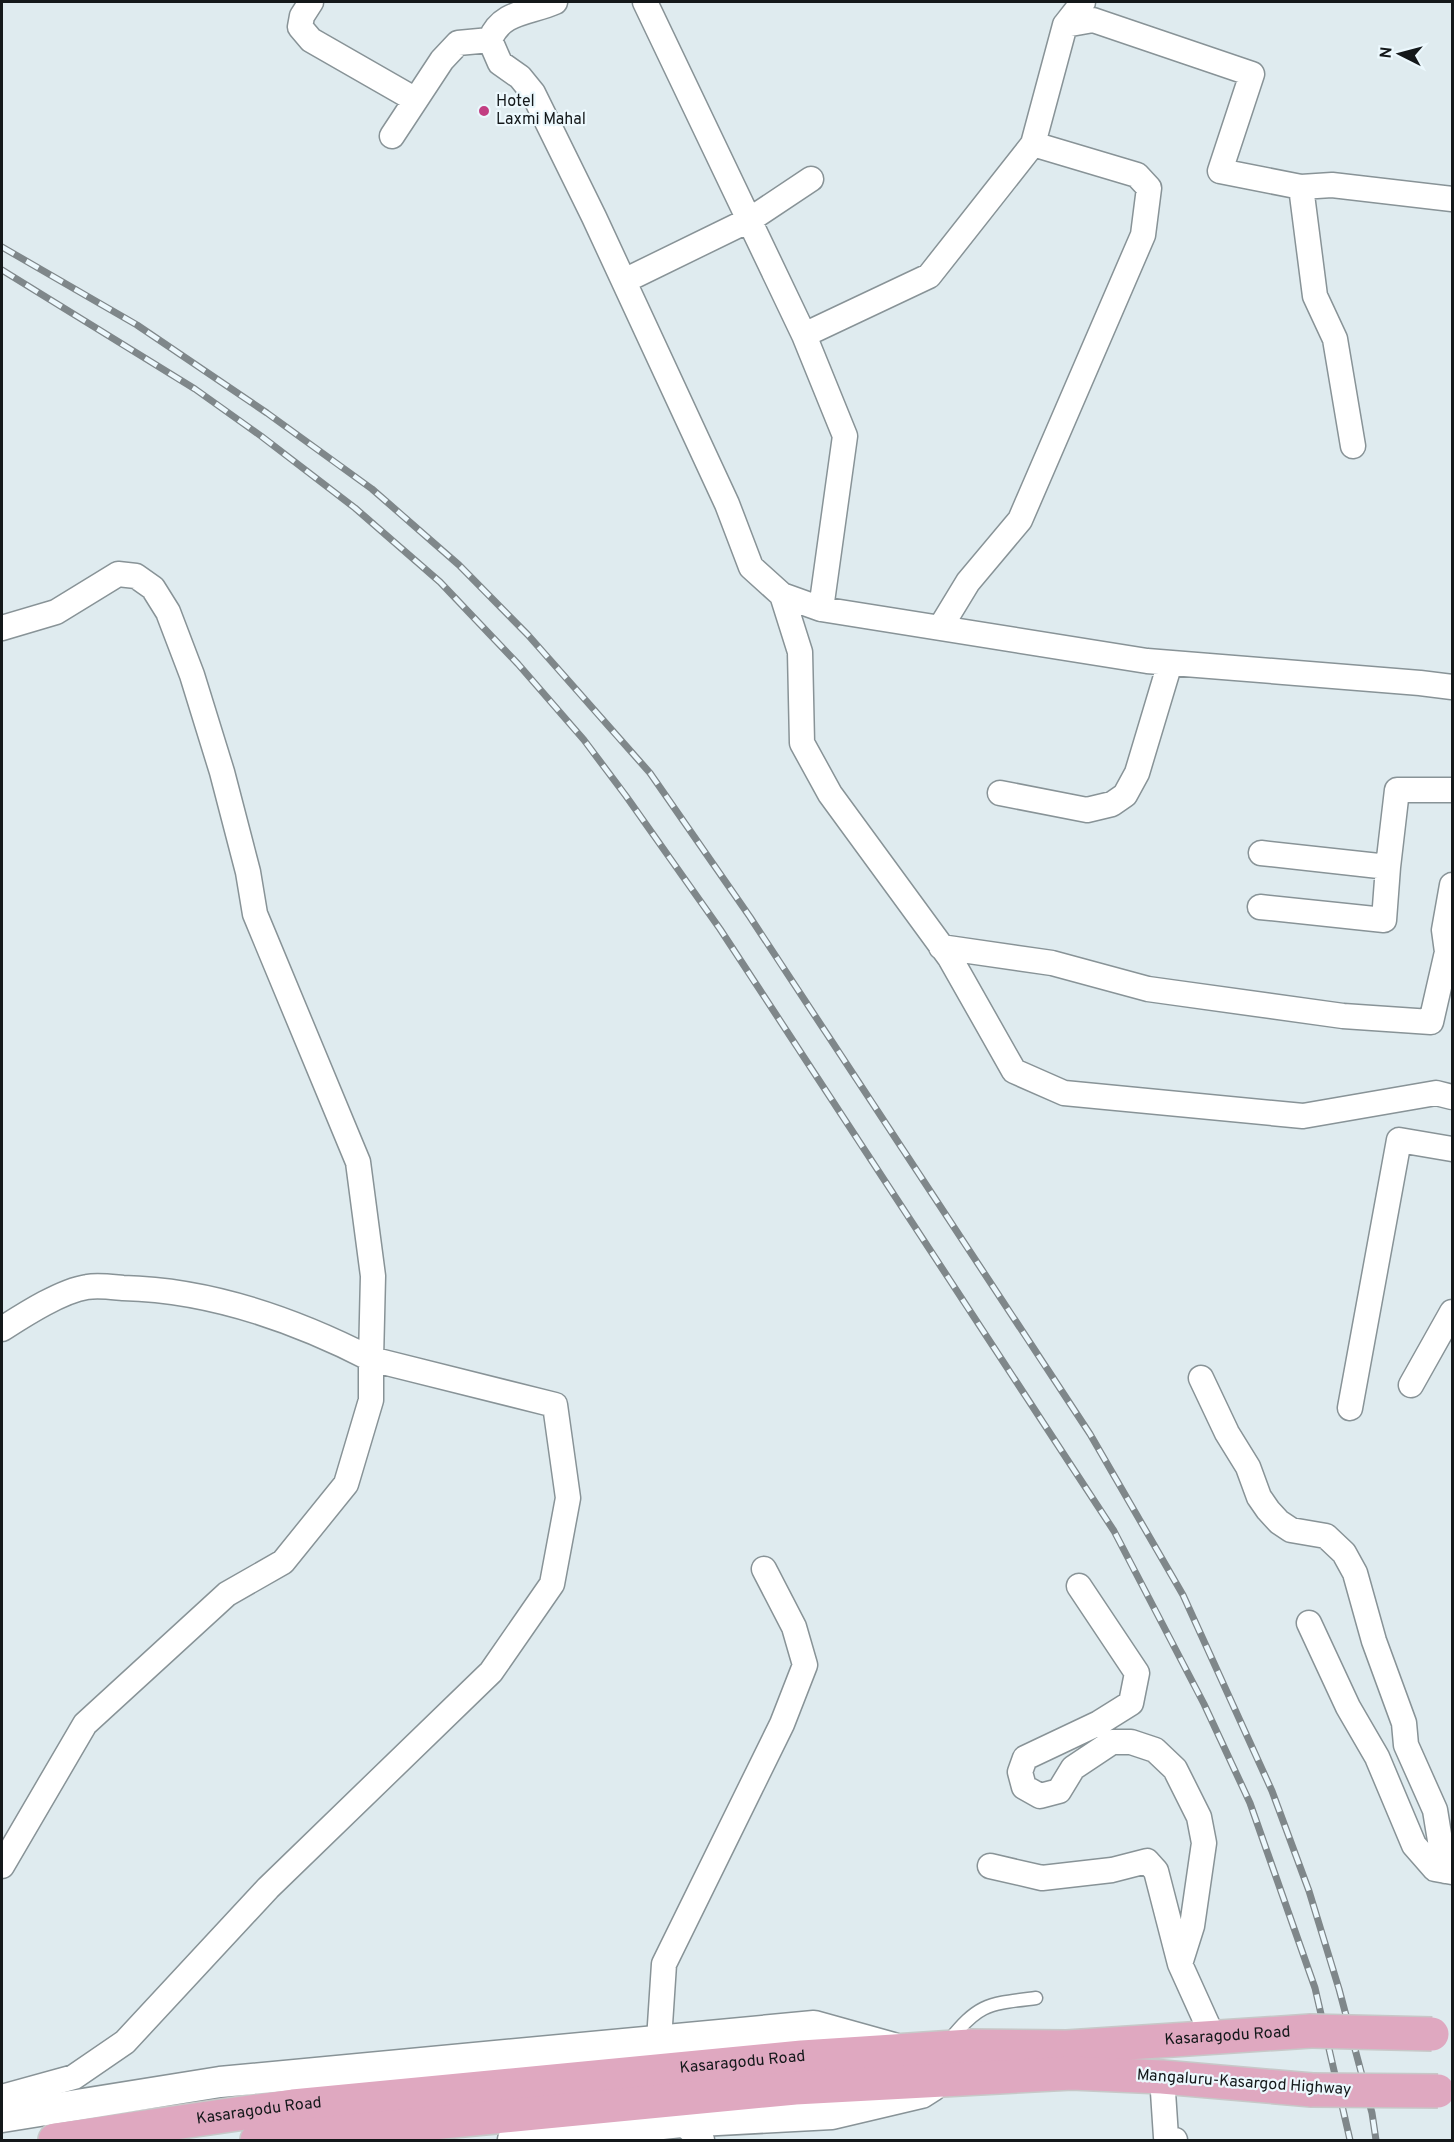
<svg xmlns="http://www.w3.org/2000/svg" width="1454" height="2142" font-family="Overpass,sans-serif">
<rect width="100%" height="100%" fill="#dfebef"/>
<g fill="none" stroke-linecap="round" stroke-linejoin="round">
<g stroke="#889397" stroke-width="15">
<path id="service" d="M948,2042C979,2003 988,2004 1036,1998"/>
</g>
<g stroke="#889397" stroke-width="27">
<path id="minor" d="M311,2L302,16L300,27L311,40L414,99
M555,2C530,13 501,11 490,40L500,63L520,77L533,93L594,217L727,504L751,567L782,595L821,609L1147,661L1420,683L1452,687
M645,2L804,335
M1083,2L1065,25L1093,20L1252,74L1220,171L1301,187L1332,185L1452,199
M392,136L442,60L458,43L490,40
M1301,187L1315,296L1335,339L1353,446
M624,281L751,219L811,179
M782,595L800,652L802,743L830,794L950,958L1014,1071L1064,1093L1303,1116L1436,1093L1452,1097
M821,609L845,436L804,335L929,276L1033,144L1065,25
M2,628L56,612L118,574L136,576L153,588L168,612L192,675L222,772L248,872L255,914L358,1162L373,1276L371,1359L555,1405L568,1498L552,1584L491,1672L268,1888L125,2042L74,2077L2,2097
M940,628L968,582L1020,520L1143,235L1149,188L1137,175L1033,144
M1000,793L1087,810L1112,804L1125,795L1137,773L1170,663
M1261,853L1388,867L1397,790H1452
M1260,907L1384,920L1388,867
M941,947L1052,963L1148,989L1343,1016L1431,1022L1447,952L1452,953
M1447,952L1444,930L1452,885
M2,1329C24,1315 61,1291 87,1287C98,1285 112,1287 123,1288C210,1290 295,1320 371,1359V1400L346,1484L283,1562L227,1594L85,1724L2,1866
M1201,1378L1227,1433L1248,1467L1259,1497L1268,1510L1279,1522L1291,1530L1326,1536L1344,1553L1355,1573L1374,1641L1404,1723L1406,1745L1435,1810L1445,1871
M1411,1385L1452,1312
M1350,1408L1399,1140L1452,1149
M1079,1586L1137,1673L1131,1703L1099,1723L1025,1758L1020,1772L1024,1787L1040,1796L1059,1791L1073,1768L1112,1742H1131L1155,1750L1175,1769L1199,1817L1204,1843L1192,1926L1180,1964
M1309,1623L1348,1707L1377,1757L1414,1845L1435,1869L1452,1872
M990,1866L1042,1878L1112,1870L1147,1861L1156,1871L1180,1964L1213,2037
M659,2040L664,1964L782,1724L805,1665L794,1627L764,1569
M1162,2077L1166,2137L1175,2140
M681,2122L702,2140"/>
</g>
<g stroke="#889397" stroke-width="33">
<path id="tertiary" d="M2,2117L220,2082L814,2026L893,2048
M513,2140L681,2122L832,2114L921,2093L932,2086"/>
</g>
<g stroke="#c7c8c8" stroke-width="36">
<g id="trunk">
<path id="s1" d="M55,2140L293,2106L802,2057L970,2046L1067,2047L1311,2031"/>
<path d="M257,2140L795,2088L1072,2073L1162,2077L1312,2090"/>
</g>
</g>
<use href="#service" stroke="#fff" stroke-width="12"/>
<use href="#minor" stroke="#fff" stroke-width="24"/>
<use href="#tertiary" stroke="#fff" stroke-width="30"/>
<use href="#trunk" stroke="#dfa8c0" stroke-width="33"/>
<g stroke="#7f878a" stroke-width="7">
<path id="rail" d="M2,247L137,325L267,413L372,489L459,565L528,635L650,773L750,917L1090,1434L1183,1595L1272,1791L1309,1891L1339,1989L1372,2113L1376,2140
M2,270L195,389L261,436L355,508L440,582L518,664L584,740L626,796L720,929L1114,1531L1204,1704L1250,1803L1315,1988L1350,2140"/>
</g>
<use href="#rail" stroke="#ecf8fd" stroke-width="4.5" stroke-dasharray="14" stroke-linecap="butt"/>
<g stroke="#c7c8c8" stroke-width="36" stroke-linecap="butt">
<path id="trunk-bridge" d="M1311,2031L1432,2034
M1312,2090L1438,2091"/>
</g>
<use href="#trunk-bridge" stroke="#dfa8c0" stroke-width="33"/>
</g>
<circle fill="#c23e82" stroke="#ecf8fd" stroke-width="2" cx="484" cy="111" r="6"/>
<g text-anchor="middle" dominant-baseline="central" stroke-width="4.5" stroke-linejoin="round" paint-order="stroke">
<g font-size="16" fill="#14181a" stroke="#ecf8fd" text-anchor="start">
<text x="496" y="102">Hotel<tspan x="496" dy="18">Laxmi Mahal</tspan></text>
</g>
<g font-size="16" fill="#14181a" stroke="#ecf8fd">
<text stroke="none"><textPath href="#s1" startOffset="1178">Kasaragodu Road</textPath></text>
<text stroke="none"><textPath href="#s1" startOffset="692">Kasaragodu Road</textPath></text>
<text transform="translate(1244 2083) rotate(4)">Mangaluru-Kasargod Highway</text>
<text stroke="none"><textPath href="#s1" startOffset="206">Kasaragodu Road</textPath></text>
</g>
</g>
<rect width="1454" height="2142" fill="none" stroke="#14181a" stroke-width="6"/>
<g transform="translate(1400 54) rotate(276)" stroke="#ecf8fd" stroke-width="4.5" paint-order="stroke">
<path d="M0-4.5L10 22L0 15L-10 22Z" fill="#14181a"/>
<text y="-9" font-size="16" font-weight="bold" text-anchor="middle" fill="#14181a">N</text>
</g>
</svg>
